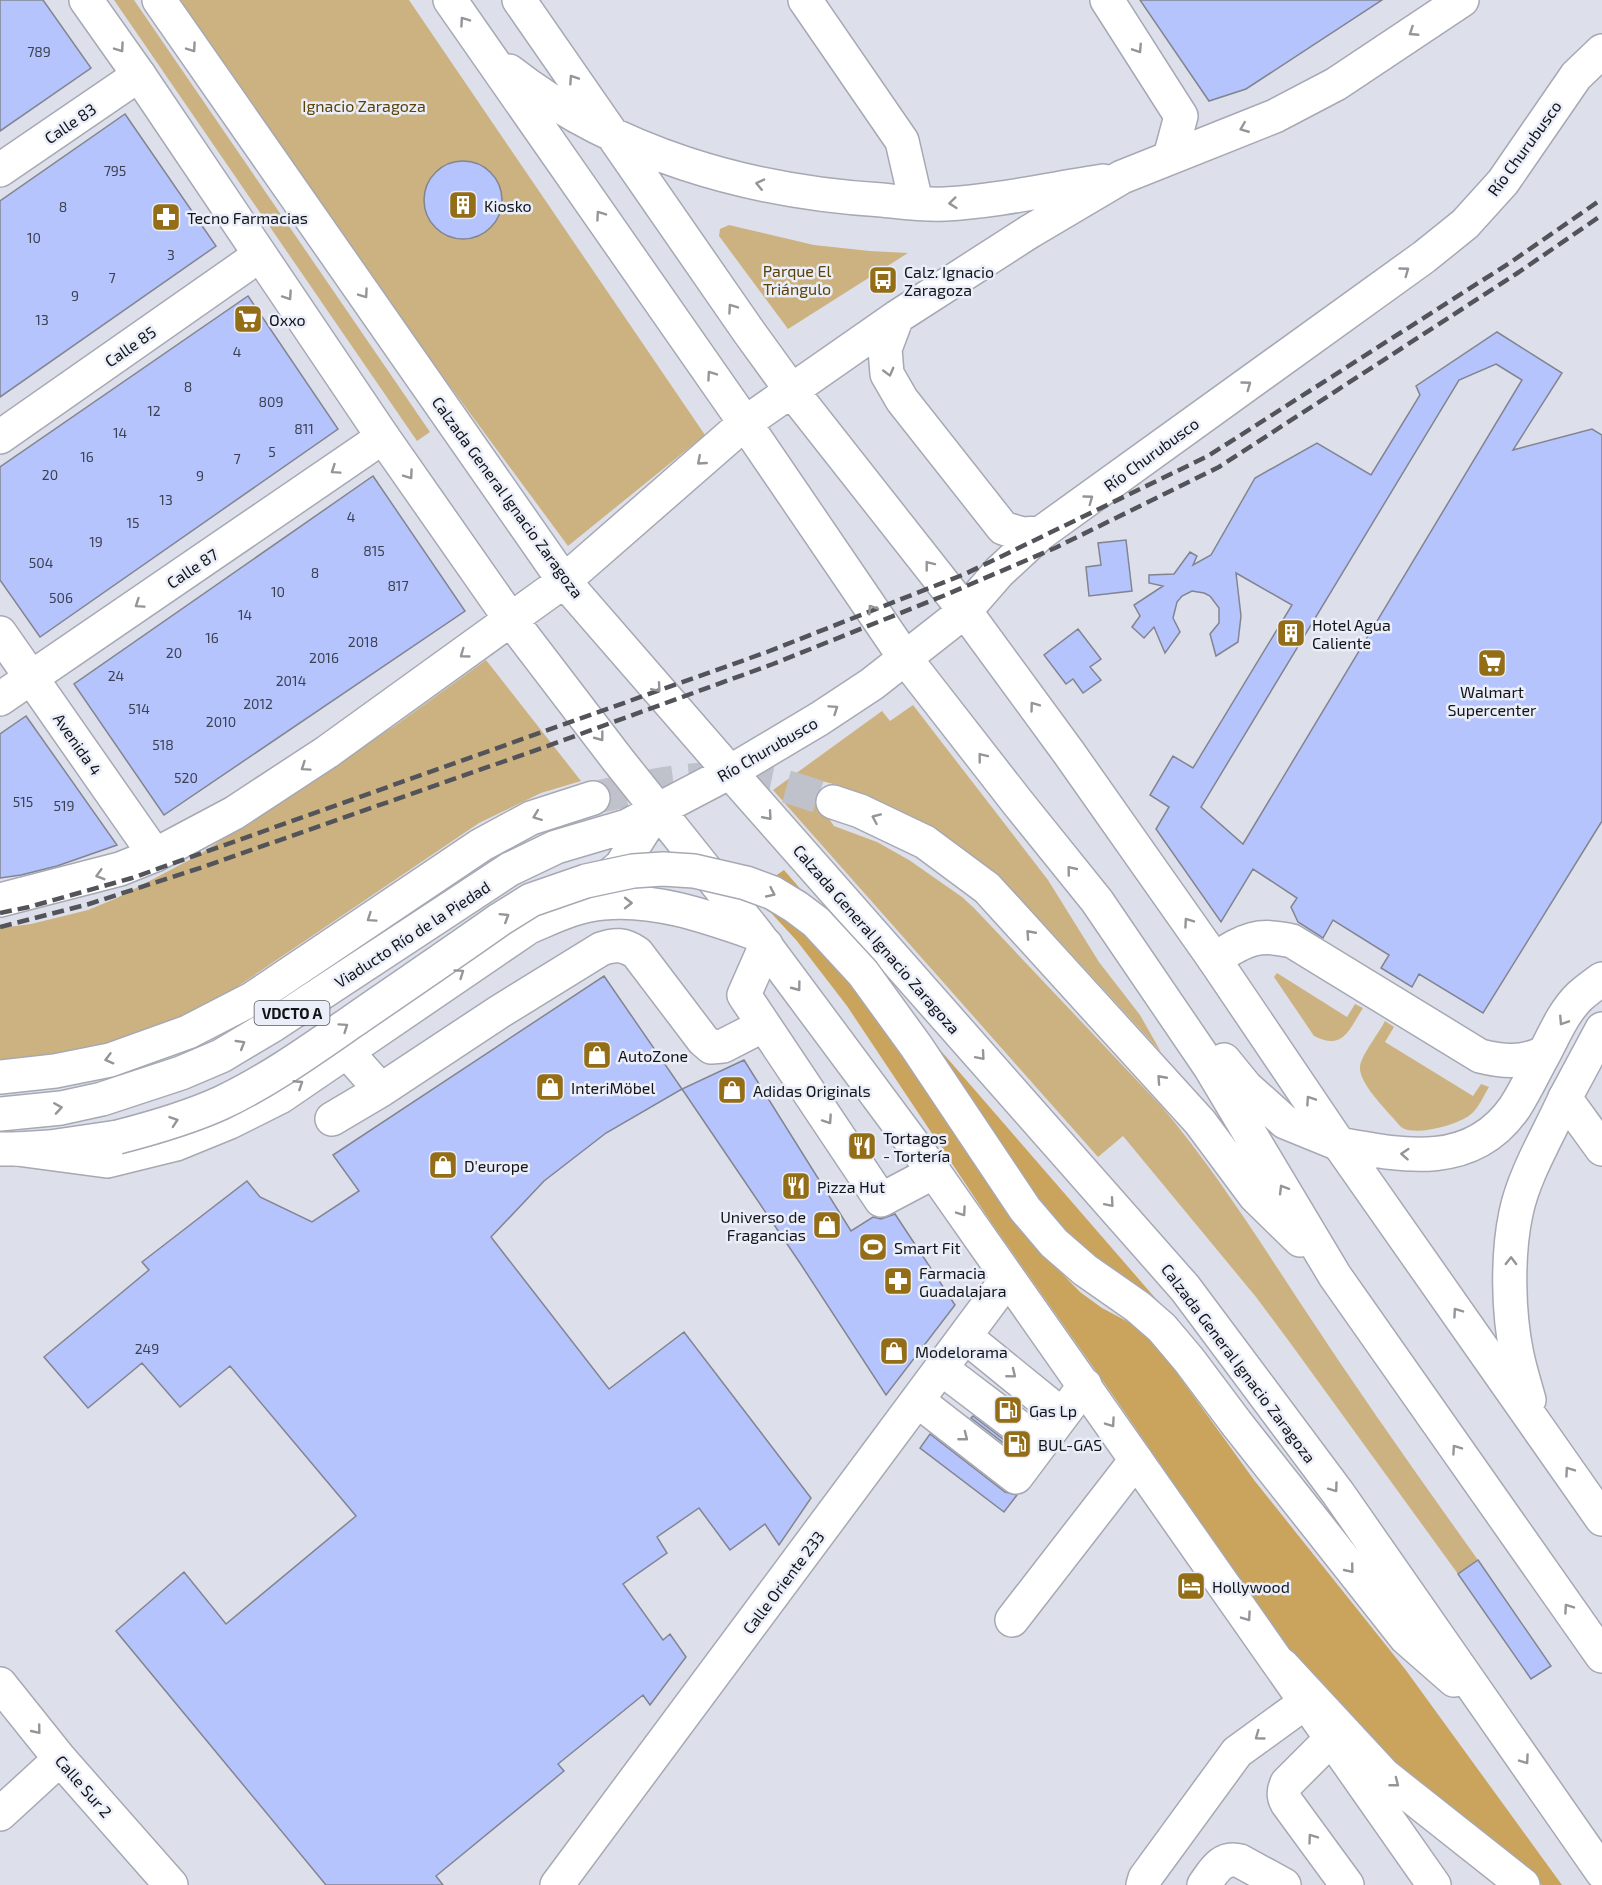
<svg xmlns="http://www.w3.org/2000/svg" width="1602" height="1885" font-family="'Exo 2',sans-serif">
<rect width="100%" height="100%" fill="#dde0eb"/>
<path fill="#cdb281" d="M114,0H134L430,432L417,441Z
M173,0H409L705,435L568,546L371,279Z
M729,225L814,245L870,251L908,253L788,329L719,236L720,229Z
M486,660L581,781L541,793L479,823L222,997L191,1014L94,1052L0,1062V928L31,924L88,910L117,898L197,856L396,725Z
M913,705L1048,880L1099,962L1140,1015L1161,1052L1020,898L986,866L944,835L904,813L837,785L799,775L834,826L877,842L909,860L962,897L974,908L1162,1107C1214,1169 1257,1237 1301,1304C1358,1391 1418,1476 1478,1560L1458,1574L1291,1344L1256,1297L1123,1136L1098,1157L773,790L882,711L890,721Z
M1277,973L1347,1017L1355,1004L1363,1008C1349,1030 1343,1051 1314,1036L1274,977Z
M1385,1021L1394,1027L1385,1042L1473,1096L1481,1084L1489,1087C1483,1097 1478,1109 1470,1115C1457,1125 1414,1137 1401,1127C1390,1113 1358,1084 1360,1066C1362,1054 1379,1033 1385,1021Z"/>
<path fill="#caa45c" d="M784,870L1163,1307L1159,1310L1039,1250L1080,1292L1102,1308L1134,1325L1148,1336L1161,1351L1254,1480L1405,1669L1562,1885H1542L1391,1758L1308,1679L1117,1401L993,1225L847,1006L797,941L752,892Z"/>
<path fill="#b5c4fc" stroke="#82858f" stroke-width="1.5" fill-rule="evenodd" d="M0,0H43L91,68L0,131Z
M1140,0H1382L1246,89L1209,101Z
M125,114L216,246L0,397V201Z
M424 200a39 39 0 1 1 78 0a39 39 0 1 1-78 0Z
M248,296L338,429L40,637L0,580V467Z
M1497,332L1562,373L1513,450L1592,429L1602,435V821L1483,1013L1419,974L1412,987L1381,968L1389,955L1333,920L1323,938L1298,922L1291,907L1297,898L1253,869L1221,922L1156,829L1169,807L1150,795L1173,756L1193,768L1292,605L1236,573L1241,616L1238,642L1216,656L1210,634L1219,623V608L1210,596L1204,593L1192,591L1182,596L1177,602L1173,618L1180,632L1165,653L1154,627L1144,638L1132,627L1140,616L1134,605L1163,586L1149,583V575L1174,574L1190,552L1197,556L1193,565L1211,555L1255,478L1317,443L1371,475L1420,395L1416,386ZM1496,364L1522,380L1243,844L1201,807L1459,380Z
M373,476L465,611L164,815L74,684Z
M1126,540L1132,591L1089,596L1086,567L1101,565L1098,543Z
M1078,629L1101,659L1090,667L1101,680L1083,693L1073,679L1066,684L1044,655Z
M26,716L117,845L57,866L21,875L0,878V734Z
M604,976L682,1089L606,1133L544,1181L491,1237L609,1389L684,1332L811,1498L779,1545L765,1524L730,1550L699,1508L657,1537L667,1553L623,1584L663,1640L670,1634L686,1657L650,1705L643,1695L558,1764L564,1771L436,1876L443,1885H326L116,1631L184,1572L226,1624L356,1516L230,1366L180,1407L142,1363L88,1408L44,1357L149,1270L142,1262L247,1181L260,1197L312,1222L359,1191L333,1155Z
M744,1060L851,1231L873,1217L881,1219L895,1214L955,1305L886,1395L800,1263L682,1089Z
M973,1416L1012,1446L1010,1448L971,1418Z
M930,1434L1005,1492L1017,1495L1004,1512L920,1448Z
M1478,1560L1551,1666L1531,1679L1458,1574Z"/>
<g fill="none" stroke-linecap="round" stroke-linejoin="round">
<path stroke="#bfc1cb" stroke-width="33" stroke-dasharray="33 16" stroke-linecap="butt" d="M593,798C650,785 712,771 771,783C792,787 813,795 833,802"/>
<g stroke="#a6a9b3" stroke-width="36">
<path id="minor" d="M805,0L902,141L916,202
M1107,0L1181,116L1170,157
M0,170L139,75
M0,437L260,255
M0,633L155,855
M0,699L383,437
M766,945L744,995L881,1200L934,1172
M1214,959C1244,941 1256,932 1292,941L1480,1056C1504,1062 1522,1063 1544,1053
M1602,1029L1565,1098L1602,1149
M347,1052L381,1090
M332,1119L381,1090L499,1012L601,949C615,944 624,944 637,953L703,1040L711,1047L723,1046L764,1025
M966,1337L1062,1415
M942,1369L1041,1444
M918,1401L1016,1477L1085,1385
M1012,1620L1136,1460
M0,1684L60,1759L171,1885
M1332,1738L1287,1783C1283,1791 1283,1796 1287,1803L1347,1885
M0,1814L60,1759
M557,1885L1008,1278
M1143,1885L1145,1878L1237,1752L1306,1702
M1204,1885C1214,1871 1221,1856 1240,1861L1284,1885"/>
</g>
<g stroke="#a6a9b3" stroke-width="36">
<path id="major" d="M86,0L139,75L383,437L511,620L618,760L757,934L934,1172L1434,1885
M159,0L564,581L730,772
M450,0L745,423L905,658
M519,0L749,332L791,390L965,611L1069,753L1214,959L1339,1144L1602,1519
M509,71C615,154 749,192 882,200C902,202 924,205 945,204C998,201 1051,189 1103,181
M897,317L885,349L887,374L902,400L1003,528L1022,534L1041,533
M596,887L621,866L656,811
M0,900L120,869L155,855L234,813L327,752L564,581L745,423L897,317L1029,232L1122,177L1275,116L1336,84L1462,0
M0,1114L61,1108L102,1099L181,1073L221,1056L273,1025L510,869L556,847L627,826L730,772L819,719L872,684L965,611L999,572L1041,533L1424,257L1465,224L1503,182L1576,76L1602,51
M1339,1144C1403,1156 1472,1170 1515,1107C1526,1090 1534,1072 1544,1054C1554,1035 1564,1011 1580,996C1587,990 1595,984 1602,979
M0,1149H17L107,1161L176,1144L230,1122L280,1097L529,927C553,917 577,905 603,903C656,898 708,917 757,934
M1529,1400C1525,1385 1520,1370 1517,1355C1508,1313 1507,1255 1516,1213C1524,1174 1549,1134 1565,1098"/>
</g>
<g stroke="#a6a9b3" stroke-width="36">
<path id="highway" d="M905,658L1018,803L1097,901L1210,1067L1335,1276L1602,1656
M730,772L1185,1288L1338,1493L1602,1872
M833,802L860,811L925,842L987,888L1200,1122L1255,1196L1300,1240
M1224,1060L1246,1087L1285,1122L1339,1144
M0,1077L55,1071L110,1060L188,1032L252,999L481,845L531,818L593,798
M17,1149L50,1147L118,1137
M1237,1424L1406,1638L1454,1680
M1282,1665L1384,1775L1523,1885"/>
</g>
<use href="#minor" stroke="#fff" stroke-width="33"/>
<use href="#major" stroke="#fff" stroke-width="33"/>
<use href="#highway" stroke="#fff" stroke-width="33"/>
<path stroke="#52545a" stroke-width="4.5" stroke-dasharray="12 6" stroke-linecap="butt" d="M0,913L29,907L132,878L767,652L965,574L1208,456L1511,262L1602,199
M0,927L89,904L203,867L542,748L773,664L943,596L1055,548L1219,467L1519,272L1602,215"/>
<g stroke="#a6a9b3" stroke-width="36" stroke-linecap="butt">
<path id="highway-bridge" d="M118,1137C153,1128 188,1118 221,1103C268,1081 311,1050 353,1021C402,987 451,954 499,920L531,900L586,881L633,871L663,869L694,871L746,883L773,893L796,907L816,922L863,973L916,1046L1025,1209L1054,1243L1085,1270L1138,1307L1162,1328L1189,1360L1237,1424"/>
</g>
<use href="#highway-bridge" stroke="#fff" stroke-width="33"/>
</g>
<defs><path id="oneway-chevron" d="M-2-3.5L2.5 0L-2 3.5" fill="none" stroke-width="1.6" stroke-linecap="round" stroke-linejoin="round" transform="scale(1.5)"/></defs>
<g stroke="#959597">
<use href="#oneway-chevron" transform="translate(464 21) rotate(-125)"/>
<use href="#oneway-chevron" transform="translate(1413 32) rotate(147)"/>
<use href="#oneway-chevron" transform="translate(120 48) rotate(55)"/>
<use href="#oneway-chevron" transform="translate(192 48) rotate(55)"/>
<use href="#oneway-chevron" transform="translate(1138 49) rotate(57)"/>
<use href="#oneway-chevron" transform="translate(573 79) rotate(-124)"/>
<use href="#oneway-chevron" transform="translate(1244 128) rotate(158)"/>
<use href="#oneway-chevron" transform="translate(760 184) rotate(-167)"/>
<use href="#oneway-chevron" transform="translate(953 203) rotate(174)"/>
<use href="#oneway-chevron" transform="translate(600 215) rotate(-125)"/>
<use href="#oneway-chevron" transform="translate(1405 271) rotate(-36)"/>
<use href="#oneway-chevron" transform="translate(364 294) rotate(55)"/>
<use href="#oneway-chevron" transform="translate(288 296) rotate(56)"/>
<use href="#oneway-chevron" transform="translate(732 308) rotate(-125)"/>
<use href="#oneway-chevron" transform="translate(889 372) rotate(75)"/>
<use href="#oneway-chevron" transform="translate(711 375) rotate(-125)"/>
<use href="#oneway-chevron" transform="translate(1247 385) rotate(-36)"/>
<use href="#oneway-chevron" transform="translate(701 461) rotate(139)"/>
<use href="#oneway-chevron" transform="translate(335 470) rotate(146)"/>
<use href="#oneway-chevron" transform="translate(409 475) rotate(55)"/>
<use href="#oneway-chevron" transform="translate(1089 499) rotate(-36)"/>
<use href="#oneway-chevron" transform="translate(929 565) rotate(-128)"/>
<use href="#oneway-chevron" transform="translate(139 604) rotate(146)"/>
<use href="#oneway-chevron" transform="translate(872 609) rotate(-124)"/>
<use href="#oneway-chevron" transform="translate(464 654) rotate(144)"/>
<use href="#oneway-chevron" transform="translate(657 688) rotate(49)"/>
<use href="#oneway-chevron" transform="translate(1034 706) rotate(-126)"/>
<use href="#oneway-chevron" transform="translate(834 709) rotate(-34)"/>
<use href="#oneway-chevron" transform="translate(600 737) rotate(53)"/>
<use href="#oneway-chevron" transform="translate(982 757) rotate(-128)"/>
<use href="#oneway-chevron" transform="translate(305 767) rotate(146)"/>
<use href="#oneway-chevron" transform="translate(537 816) rotate(159)"/>
<use href="#oneway-chevron" transform="translate(768 816) rotate(49)"/>
<use href="#oneway-chevron" transform="translate(876 818) rotate(-156)"/>
<use href="#oneway-chevron" transform="translate(1071 870) rotate(-129)"/>
<use href="#oneway-chevron" transform="translate(100 875) rotate(164)"/>
<use href="#oneway-chevron" transform="translate(771 893) rotate(25)"/>
<use href="#oneway-chevron" transform="translate(628 903)"/>
<use href="#oneway-chevron" transform="translate(505 917) rotate(-32)"/>
<use href="#oneway-chevron" transform="translate(371 918) rotate(146)"/>
<use href="#oneway-chevron" transform="translate(1188 922) rotate(-125)"/>
<use href="#oneway-chevron" transform="translate(1030 934) rotate(-132)"/>
<use href="#oneway-chevron" transform="translate(460 973) rotate(-35)"/>
<use href="#oneway-chevron" transform="translate(797 987) rotate(53)"/>
<use href="#oneway-chevron" transform="translate(1563 1021) rotate(123)"/>
<use href="#oneway-chevron" transform="translate(344 1027) rotate(-35)"/>
<use href="#oneway-chevron" transform="translate(241 1044) rotate(-31)"/>
<use href="#oneway-chevron" transform="translate(981 1056) rotate(49)"/>
<use href="#oneway-chevron" transform="translate(109 1059) rotate(165)"/>
<use href="#oneway-chevron" transform="translate(1161 1079) rotate(-132)"/>
<use href="#oneway-chevron" transform="translate(299 1084) rotate(-33)"/>
<use href="#oneway-chevron" transform="translate(1310 1100) rotate(-124)"/>
<use href="#oneway-chevron" transform="translate(58 1108) rotate(-9)"/>
<use href="#oneway-chevron" transform="translate(828 1120) rotate(56)"/>
<use href="#oneway-chevron" transform="translate(174 1121) rotate(-19)"/>
<use href="#oneway-chevron" transform="translate(1405 1154) rotate(-176)"/>
<use href="#oneway-chevron" transform="translate(1283 1189) rotate(-121)"/>
<use href="#oneway-chevron" transform="translate(1110 1203) rotate(49)"/>
<use href="#oneway-chevron" transform="translate(962 1212) rotate(55)"/>
<use href="#oneway-chevron" transform="translate(1511 1261) rotate(-89)"/>
<use href="#oneway-chevron" transform="translate(1457 1312) rotate(-125)"/>
<use href="#oneway-chevron" transform="translate(1012 1374) rotate(39)"/>
<use href="#oneway-chevron" transform="translate(1111 1423) rotate(55)"/>
<use href="#oneway-chevron" transform="translate(964 1437) rotate(38)"/>
<use href="#oneway-chevron" transform="translate(1456 1449) rotate(-125)"/>
<use href="#oneway-chevron" transform="translate(1569 1471) rotate(-125)"/>
<use href="#oneway-chevron" transform="translate(1334 1488) rotate(54)"/>
<use href="#oneway-chevron" transform="translate(1350 1569) rotate(51)"/>
<use href="#oneway-chevron" transform="translate(1568 1608) rotate(-125)"/>
<use href="#oneway-chevron" transform="translate(1247 1617) rotate(55)"/>
<use href="#oneway-chevron" transform="translate(37 1730) rotate(51)"/>
<use href="#oneway-chevron" transform="translate(1259 1736) rotate(144)"/>
<use href="#oneway-chevron" transform="translate(1525 1760) rotate(55)"/>
<use href="#oneway-chevron" transform="translate(1395 1783) rotate(38)"/>
<use href="#oneway-chevron" transform="translate(1312 1838) rotate(-126)"/>
</g>
<defs>
<g id="building-square" transform="scale(1.5)"><rect x="-9" y="-9" width="18" height="18" rx="4" fill="#946d17" stroke="#eaeef9"/><path d="M-4-6H4V6H1V3H-1V6H-4ZM-2.5-4.3h1.7v1.8h-1.7ZM.8-4.3h1.7v1.8H.8ZM-2.5-1h1.7V.8h-1.7ZM.8-1h1.7V.8H.8Z" fill="#fff"/></g>
<g id="pharmacy-square" transform="scale(1.5)"><rect x="-9" y="-9" width="18" height="18" rx="4" fill="#946d17" stroke="#eaeef9"/><path d="M-2-6h4v4h4v4h-4v4h-4v-4h-4v-4h4Z" fill="#fff"/></g>
<g id="bus-square" transform="scale(1.5)"><rect x="-9" y="-9" width="18" height="18" rx="4" fill="#946d17" stroke="#eaeef9"/><path d="M-5-6H5V4H4V6H2V4H-2V6H-4V4H-5ZM-3.5-4V0h7V-4ZM-3.5 1.2v1.5H-2V1.2ZM2 1.2v1.5H3.5V1.2Z" fill="#fff"/></g>
<g id="supermarket-square" transform="scale(1.5)"><rect x="-9" y="-9" width="18" height="18" rx="4" fill="#946d17" stroke="#eaeef9"/><path d="M-6-5.5h2.5l.6 2H6L4.5 2H-2.5L-4.4-4H-6ZM-1.5 3.2a1.3 1.3 0 1 0 .1 0ZM3 3.2a1.3 1.3 0 1 0 .1 0Z" fill="#fff"/></g>
<g id="shop-square" transform="scale(1.5)"><rect x="-9" y="-9" width="18" height="18" rx="4" fill="#946d17" stroke="#eaeef9"/><path d="M-5-2.5h2.3a2.7 3.5 0 0 1 5.4 0H5L5.5 6h-11ZM-1.5-2.5h3a1.5 2.3 0 0 0-3 0Z" fill="#fff"/></g>
<g id="restaurant-square" transform="scale(1.5)"><rect x="-9" y="-9" width="18" height="18" rx="4" fill="#946d17" stroke="#eaeef9"/><path d="M-5-6h1v4h1v-4h1v4h1v-4h1v5L-1.5 .5V6h-2V.5L-5-1ZM5-6V6H3V1.5H1.5Q1.5-4 5-6Z" fill="#fff"/></g>
<g id="stadium-square" transform="scale(1.5)"><rect x="-9" y="-9" width="18" height="18" rx="4" fill="#946d17" stroke="#eaeef9"/><path d="M0-5a6.5 5 0 1 0 0 10a6.5 5 0 1 0 0-10ZM-3.5-1.8h7v3.6h-7Z" fill="#fff"/></g>
<g id="fuel-square" transform="scale(1.5)"><rect x="-9" y="-9" width="18" height="18" rx="4" fill="#946d17" stroke="#eaeef9"/><path d="M-5.5-6h7V0h2V4h1.3V-2.5L3-4.5l.8-.8L6-3V5H2.5V1h-1V6h-7ZM-4.2-4.7v3.2H.2V-4.7Z" fill="#fff"/></g>
<g id="hotel-square" transform="scale(1.5)"><rect x="-9" y="-9" width="18" height="18" rx="4" fill="#946d17" stroke="#eaeef9"/><path d="M-6-4.5h1.5V1H6V5H4.5V3h-9V5H-6ZM-4 0a1.8 1.8 0 1 1 3.6 0ZM.5 0V-2.5h3Q6-2.5 6 0Z" fill="#fff"/></g>
</defs>
<g fill-rule="evenodd">
<use href="#building-square" x="463" y="205"/>
<use href="#pharmacy-square" x="166" y="217"/>
<use href="#bus-square" x="883" y="280"/>
<use href="#supermarket-square" x="248" y="319"/>
<use href="#building-square" x="1291" y="633"/>
<use href="#supermarket-square" x="1492" y="663"/>
<use href="#shop-square" x="597" y="1055"/>
<use href="#shop-square" x="550" y="1087"/>
<use href="#shop-square" x="732" y="1090"/>
<use href="#restaurant-square" x="862" y="1146"/>
<use href="#shop-square" x="443" y="1165"/>
<use href="#restaurant-square" x="796" y="1186"/>
<use href="#shop-square" x="827" y="1225"/>
<use href="#stadium-square" x="873" y="1247"/>
<use href="#pharmacy-square" x="898" y="1281"/>
<use href="#shop-square" x="894" y="1351"/>
<use href="#fuel-square" x="1008" y="1410"/>
<use href="#fuel-square" x="1017" y="1444"/>
<use href="#hotel-square" x="1191" y="1586"/>
</g>
<g text-anchor="middle" dominant-baseline="central" stroke-width="5" stroke-linejoin="round" paint-order="stroke">
<g font-size="14" fill="#3c4051">
<text x="39" y="51">789</text>
<text x="115" y="170">795</text>
<text x="63" y="206">8</text>
<text x="34" y="237">10</text>
<text x="171" y="254">3</text>
<text x="112" y="277">7</text>
<text x="75" y="295">9</text>
<text x="42" y="319">13</text>
<text x="237" y="351">4</text>
<text x="188" y="386">8</text>
<text x="271" y="401">809</text>
<text x="154" y="410">12</text>
<text x="304" y="428">811</text>
<text x="120" y="432">14</text>
<text x="272" y="451">5</text>
<text x="87" y="456">16</text>
<text x="237" y="458">7</text>
<text x="50" y="474">20</text>
<text x="200" y="475">9</text>
<text x="166" y="499">13</text>
<text x="351" y="516">4</text>
<text x="133" y="522">15</text>
<text x="96" y="541">19</text>
<text x="374" y="550">815</text>
<text x="41" y="562">504</text>
<text x="315" y="572">8</text>
<text x="398" y="585">817</text>
<text x="278" y="591">10</text>
<text x="61" y="597">506</text>
<text x="245" y="614">14</text>
<text x="212" y="637">16</text>
<text x="363" y="641">2018</text>
<text x="174" y="652">20</text>
<text x="324" y="657">2016</text>
<text x="116" y="675">24</text>
<text x="291" y="680">2014</text>
<text x="258" y="703">2012</text>
<text x="139" y="708">514</text>
<text x="221" y="721">2010</text>
<text x="163" y="744">518</text>
<text x="186" y="777">520</text>
<text x="23" y="801">515</text>
<text x="64" y="805">519</text>
<text x="147" y="1348">249</text>
</g>
<rect fill="#eaeef9" stroke="#54555c" stroke-width="1.5" x="254.5" y="1001" width="75" height="24" rx="4.5"/>
<g font-size="15" font-weight="bold" fill="#131418">
<text x="292" y="1013">VDCTO A</text>
</g>
<g font-size="16" fill="#5b4104" stroke="#eaeef9">
<text x="364" y="105">Ignacio Zaragoza</text>
<text x="797" y="270">Parque El<tspan x="797" dy="18">Triángulo</tspan></text>
</g>
<g font-size="16" fill="#131418" stroke="#eaeef9">
<text transform="translate(70 123) rotate(-34)">Calle 83</text>
<text transform="translate(1524 148) rotate(-54)">Río Churubusco</text>
<text transform="translate(130 346) rotate(-35)">Calle 85</text>
<text transform="translate(1151 454) rotate(-36)">Río Churubusco</text>
<text transform="translate(508 497) rotate(54)">Calzada General Ignacio Zaragoza</text>
<text transform="translate(192 568) rotate(-34)">Calle 87</text>
<text transform="translate(78 744) rotate(55)">Avenida 4</text>
<text transform="translate(767 749) rotate(-30)">Río Churubusco</text>
<text transform="translate(412 934) rotate(-33)">Viaducto Río de la Piedad</text>
<text transform="translate(877 939) rotate(49)">Calzada General Ignacio Zaragoza</text>
<text transform="translate(1239 1363) rotate(53)">Calzada General Ignacio Zaragoza</text>
<text transform="translate(783 1582) rotate(-53)">Calle Oriente 233</text>
<text transform="translate(84 1786) rotate(49)">Calle Sur 2</text>
</g>
<g font-size="16" fill="#131418" stroke="#eaeef9" text-anchor="start">
<text x="484" y="205">Kiosko</text>
<text x="187" y="217">Tecno Farmacias</text>
<text x="904" y="271">Calz. Ignacio<tspan x="904" dy="18">Zaragoza</tspan></text>
<text x="269" y="319">Oxxo</text>
<text x="1312" y="624">Hotel Agua<tspan x="1312" dy="18">Caliente</tspan></text>
<text x="1492" y="691" text-anchor="middle">Walmart<tspan x="1492" dy="18">Supercenter</tspan></text>
<text x="618" y="1055">AutoZone</text>
<text x="571" y="1087">InteriMöbel</text>
<text x="753" y="1090">Adidas Originals</text>
<text x="883" y="1137">Tortagos<tspan x="883" dy="18">- Tortería</tspan></text>
<text x="464" y="1165">D'europe</text>
<text x="817" y="1186">Pizza Hut</text>
<text x="806" y="1216" text-anchor="end">Universo de<tspan x="806" dy="18">Fragancias</tspan></text>
<text x="894" y="1247">Smart Fit</text>
<text x="919" y="1272">Farmacia<tspan x="919" dy="18">Guadalajara</tspan></text>
<text x="915" y="1351">Modelorama</text>
<text x="1029" y="1410">Gas Lp</text>
<text x="1038" y="1444">BUL-GAS</text>
<text x="1212" y="1586">Hollywood</text>
</g>
</g>
</svg>
